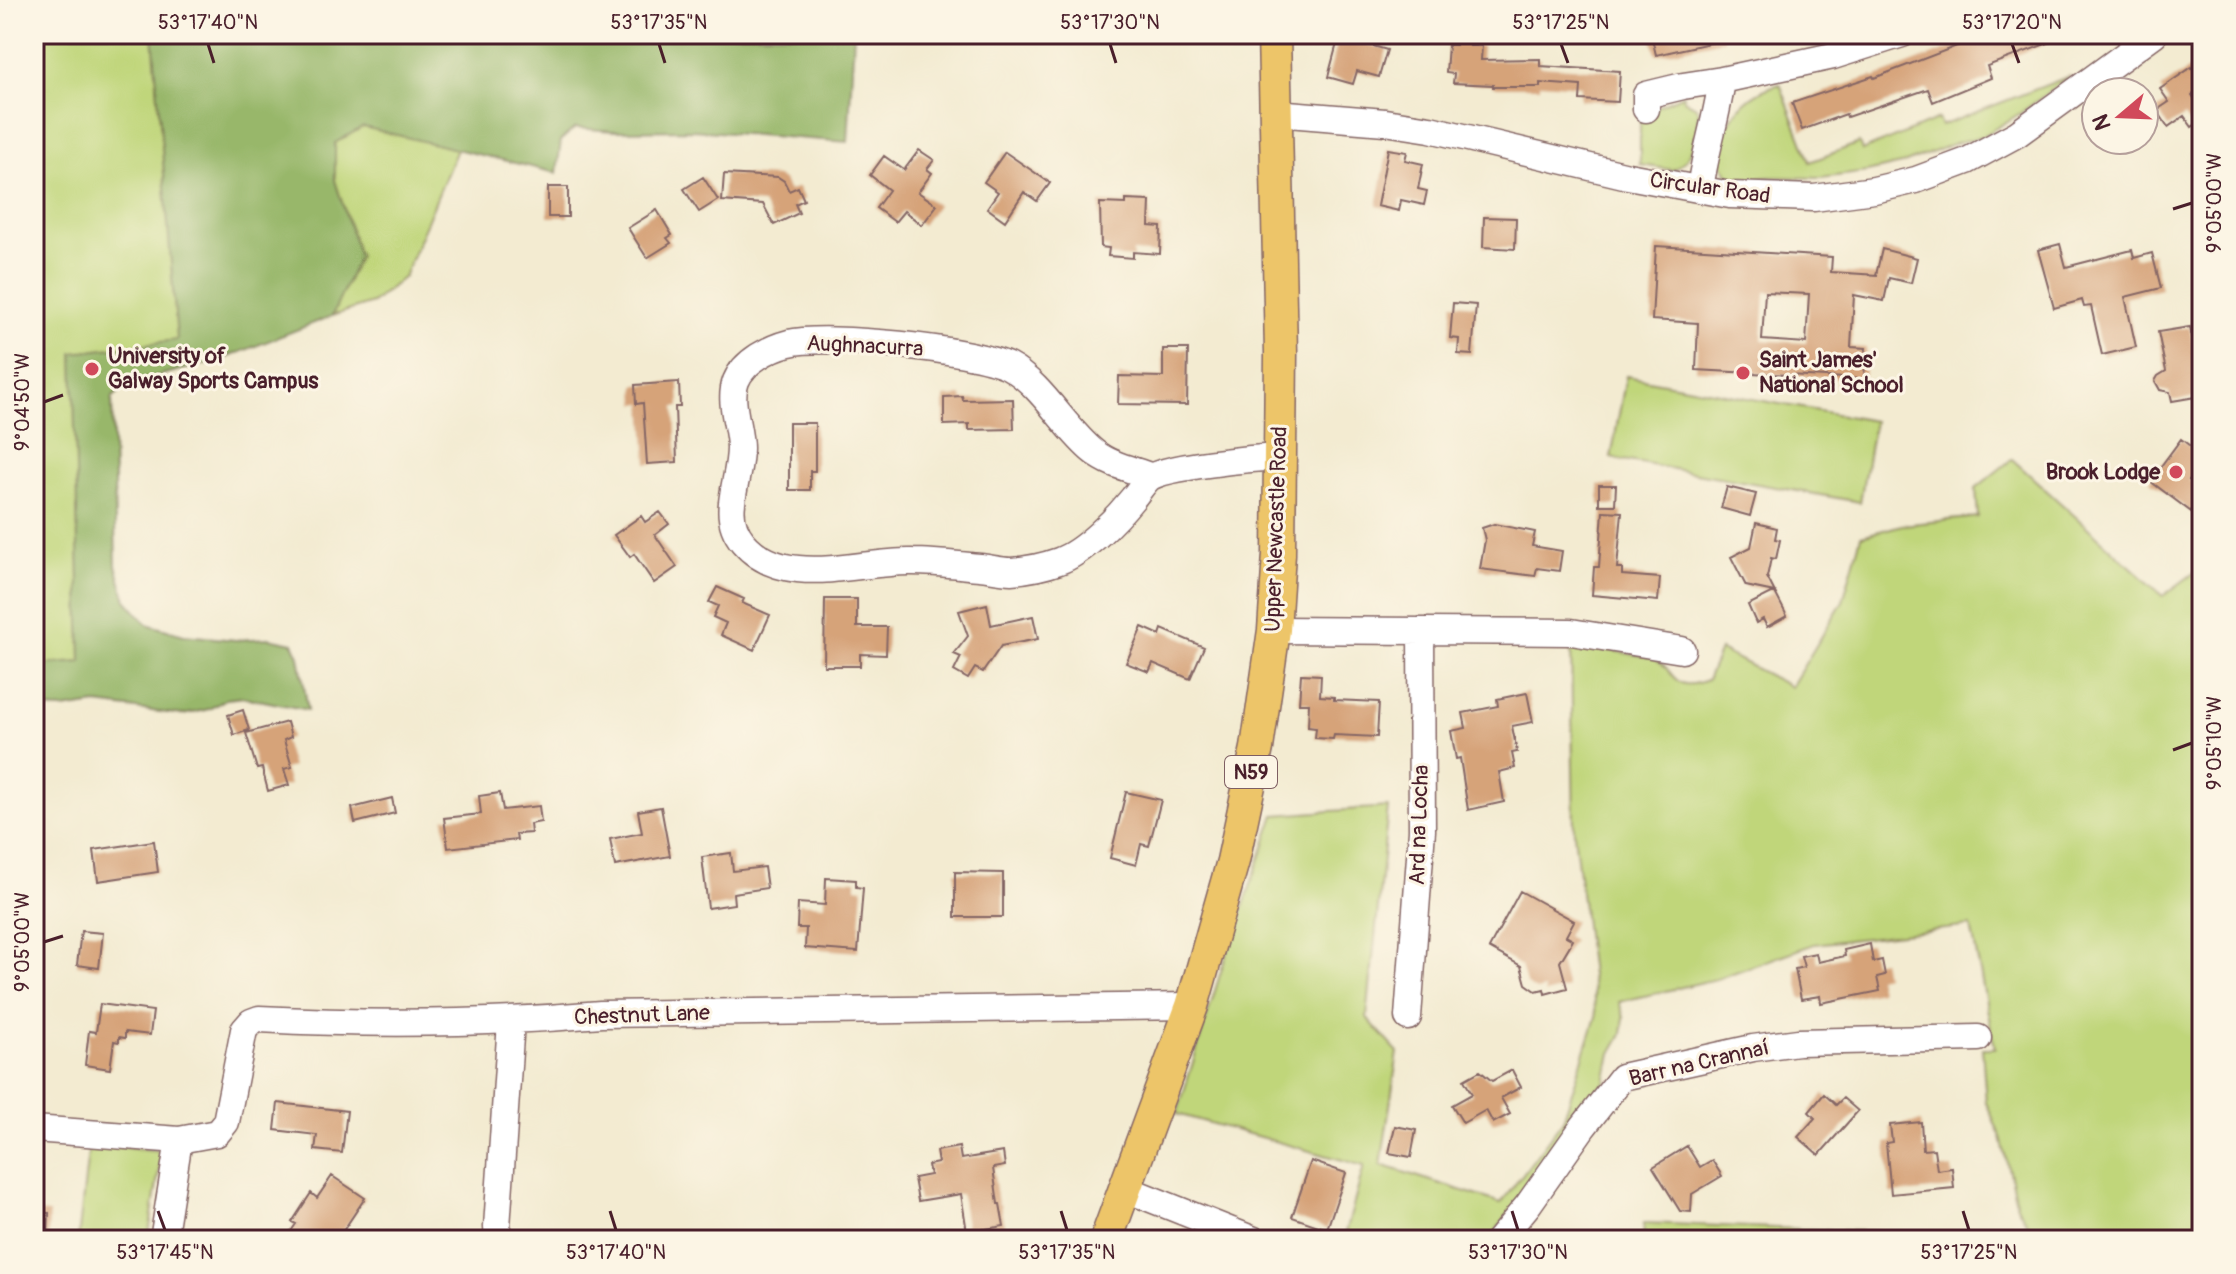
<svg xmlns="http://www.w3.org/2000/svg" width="2236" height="1274" font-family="Pangolin,sans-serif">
<rect width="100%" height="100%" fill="#fcf5e5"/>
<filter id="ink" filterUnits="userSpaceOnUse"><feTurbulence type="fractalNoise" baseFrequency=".0125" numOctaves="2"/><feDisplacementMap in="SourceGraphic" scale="16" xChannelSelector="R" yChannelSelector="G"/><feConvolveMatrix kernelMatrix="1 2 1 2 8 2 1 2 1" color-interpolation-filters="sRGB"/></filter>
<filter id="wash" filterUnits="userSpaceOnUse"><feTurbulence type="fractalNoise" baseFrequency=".006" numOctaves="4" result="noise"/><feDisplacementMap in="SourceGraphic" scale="32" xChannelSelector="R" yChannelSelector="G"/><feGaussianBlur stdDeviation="1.8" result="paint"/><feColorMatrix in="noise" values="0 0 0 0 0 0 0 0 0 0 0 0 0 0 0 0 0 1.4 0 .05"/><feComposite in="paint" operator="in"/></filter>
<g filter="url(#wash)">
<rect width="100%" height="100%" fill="#f3ebd1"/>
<path fill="#c0d67a" stroke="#857a52" stroke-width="2" d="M34,34H849L547,114L460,142L404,277L372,303L201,358L101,379L108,681L34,689Z
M2070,76L2019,114L1983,136L1955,143L1906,163L1867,172L1821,178L1768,177L1744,180L1731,179L1720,161C1720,123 1744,93 1780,84L1810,162L1859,143L1862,151L1938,119L1941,126Z
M1683,95L1684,100L1696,107L1699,112C1695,135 1696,158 1673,170L1640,165V114Z
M1626,376L1874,421L1860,502L1611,458Z
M2012,459L2163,596L2202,567V1240H1643L1644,1223L2036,1238L2017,1206L2001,1137L1986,1102L1982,1048H1995L1971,926L1814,944L1716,979L1619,1002L1624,1017L1622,1034L1611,1053L1605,1083L1573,1108L1575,1126L1489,1240H1344L1364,1166L1177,1114L1222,968L1275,815L1388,807L1367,1018L1398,1052L1381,1165L1501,1203L1563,1120L1596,1017L1574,833L1571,644L1654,658C1677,670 1670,694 1707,680L1720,650L1791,687L1843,601L1861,536L1902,525L1978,517L1976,488Z
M89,1143L162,1151L148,1240H78Z"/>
<path fill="#98b76a" stroke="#716b4a" stroke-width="2" d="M153,34H854L848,142L692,130L614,131L575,128L561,140L557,173L363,127L335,143V180L359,256L332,316L220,360L130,383L112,398L116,565L126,600L147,624L184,635L236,640L269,638L293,643L299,656L308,710L244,697L226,699L209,709L183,715L97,704L63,709L34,708V665L81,662L73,353L177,340Z"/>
<g id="blocks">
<path fill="#d6a379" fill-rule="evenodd" d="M1651,34H1722L1723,40L1656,55Z
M1988,34H2066L2067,36L1987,66L1991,78L1933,102L1928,89L1847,117L1846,114L1802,130L1792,103L1873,76L1874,78Z
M1339,36L1387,50L1379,77L1357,71L1353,84L1328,77Z
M1456,39L1470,40V46H1482L1481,60L1540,59V66L1620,71L1618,102L1580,100L1581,86L1540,83V87H1493V85L1453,83L1454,74L1446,73L1448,45H1456Z
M2192,67L2202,82V88L2192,95L2202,110V120L2192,127L2184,116L2168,127L2157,110L2169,102L2160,89Z
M1388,149L1407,152L1405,160L1423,164L1418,189L1427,191L1424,205L1401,200L1399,211L1377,206Z
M919,150L934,160L927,169L932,173L918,192L937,205L922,225L904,211L895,222L876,208L889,190L870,175L884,156L904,170Z
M1005,152L1050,183L1037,201L1024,192L1005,221L987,208L998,192L984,182Z
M724,174L778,177L784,181L789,191L798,187L804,200L795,204L799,213L774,225L763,204L722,201Z
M703,177L718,200L699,212L684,189Z
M548,187H568V217H548Z
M1126,200L1150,201L1149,226L1161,227L1160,254L1133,252V258L1108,256L1109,248L1101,247L1100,203L1126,204Z
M657,210L672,235L667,238L671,243L647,258L628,228Z
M1484,217L1516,218L1515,249L1483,247Z
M2060,244L2066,267L2132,250L2134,258L2152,253L2161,288L2125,297L2136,347L2102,355L2091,306L2084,307L2082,300L2054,308L2038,250Z
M1656,246L1832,257L1831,272L1878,275H1876L1882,249L1917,258L1911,283L1889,278L1884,301L1854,295L1851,347L1866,348L1864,379L1696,370L1698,323L1652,320ZM1765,292L1809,294L1806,343L1762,340Z
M1453,303L1476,305L1472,355L1458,354L1459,339L1450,338Z
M2190,327L2194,351L2199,350L2202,367V396L2172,401L2170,392L2160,390L2155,381L2158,376L2166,371L2158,332Z
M1163,349H1188L1187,405L1118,404L1119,376L1163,377Z
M679,382L680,407H675L677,462L647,464L643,403L636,404L635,385Z
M962,396L963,400L1013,399L1014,429L969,430V424L944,425V397Z
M789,423H815V471H810V490H789Z
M2181,439L2202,455V463L2189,480L2202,490V503L2194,514L2150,481Z
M1599,485H1616L1615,505H1599Z
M1727,487L1756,494L1750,516L1721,508Z
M1603,511L1622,512L1617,568H1622V575L1660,578L1658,601L1592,595L1594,567H1599Z
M660,512L669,524L655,535L677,567L654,583L634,554L630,557L614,535L641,516L645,522Z
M1756,523L1777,528L1775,539L1780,540L1776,559L1771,558L1767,577L1787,616L1767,627L1763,619L1756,623L1748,605L1774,592L1746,586L1731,557L1751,547Z
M1494,524L1535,532L1532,546L1562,551L1559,571L1537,568L1535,576L1480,569L1485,540L1482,528Z
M717,587L744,599L742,603L770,615L754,650L721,635L726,623L713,617L718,606L709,602Z
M825,599H857V627H887L886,655L860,654V666H824Z
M987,604L991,625L1033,616L1038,639L1001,646L983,672L975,668L968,679L954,671L961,657L954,654L968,636L959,611Z
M1142,627L1160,635L1162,629L1204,647L1190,679L1153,663L1149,672L1126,663Z
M1301,674L1321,675L1320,696L1334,697V700L1379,702L1377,737L1334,735L1333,739L1315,738L1316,728L1308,727L1309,703H1299Z
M1527,693L1533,722L1512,726L1517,752L1512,753L1515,768L1499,772L1504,802L1468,810L1460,758L1456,759L1451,731L1466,728L1463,713L1498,706L1497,699Z
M243,710L249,730L234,735L228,715Z
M287,722L291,737L284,740L292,767L284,769L289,785L268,791L262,768L257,769L246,733Z
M1126,792L1161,800L1149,846L1141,844L1136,865L1110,858Z
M500,793L503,810L539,806L541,822L530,824L531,833L516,834L517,840L448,848L444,818L481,814L479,796Z
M392,798L395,813L355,823L352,808Z
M661,807L670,856L615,866L610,839L642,833L638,811Z
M154,841L158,872L98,881L94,850Z
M731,853L733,871L764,867L767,888L733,893L734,904L708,908L702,857Z
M955,872L1003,873V917H955Z
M826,878L856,880V887L863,888L858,952L805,948L806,928H797L798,903L825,905Z
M1520,891L1574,921L1566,936L1573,940L1560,962L1567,988L1545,994L1544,989L1536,991L1526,984L1521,966L1489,948Z
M81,931L103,933L99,968L77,965Z
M1870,944L1873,962L1882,960L1885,975L1877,977L1880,991L1821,1003L1820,996L1801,999L1795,969L1804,967L1801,956L1816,953L1818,962L1845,956L1844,950Z
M100,1004L153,1011L150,1035L125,1032V1038L119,1037V1042L114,1041L110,1069L85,1065L89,1031L96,1032Z
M1512,1070L1521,1087L1501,1098L1510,1114L1493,1123L1486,1110L1463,1123L1452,1105L1472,1094L1464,1080L1480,1071L1492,1081Z
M1824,1094L1836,1105L1843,1098L1858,1111L1819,1155L1798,1137L1815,1118L1809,1112Z
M278,1103L347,1111L342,1153L315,1150L317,1135L275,1130Z
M1921,1122L1923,1150L1934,1149L1937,1170L1952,1168L1954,1188L1891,1194L1886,1143L1892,1142L1890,1125Z
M1395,1126L1416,1130L1411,1157L1389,1153Z
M1687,1146L1700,1167L1712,1160L1722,1176L1692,1194L1691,1212L1680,1211L1653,1167Z
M959,1147L961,1159L1003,1152L1005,1166L993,1168L998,1204H1000L1004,1226L967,1232L961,1194L918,1201L914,1178L930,1175L928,1165L938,1163L936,1151Z
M1311,1161L1346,1173L1327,1229L1292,1217Z
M332,1176L365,1198L337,1240H285L296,1224L292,1222L311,1193L317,1198Z
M34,1212L49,1213L48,1240H34Z"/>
</g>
</g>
<g filter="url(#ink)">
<use href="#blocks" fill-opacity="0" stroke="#856665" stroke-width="2"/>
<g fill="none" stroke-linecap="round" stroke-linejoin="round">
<g stroke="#856665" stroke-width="29">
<path id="minor" d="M1646,109V95L1683,86L1722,80
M1276,113L1385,122L1430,129L1628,176L1730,195L1814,198L1874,190L1916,180L1967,161L2017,134L2154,34
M1700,189C1705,152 1717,117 1722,80L1833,56L1902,34
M1150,476C1131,469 1110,465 1094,452C1065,429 1042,384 1008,366C973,349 828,334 789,343C770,348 744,361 736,381C728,402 740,427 740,448C740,466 734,484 732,503C730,518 733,530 743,542C784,591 860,560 913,562C935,562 958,565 980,567C990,568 1001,571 1011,571C1026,570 1045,566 1059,561C1084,552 1116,519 1133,498C1138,492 1143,484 1148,479C1161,466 1258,458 1280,457
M1274,630L1571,632L1682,650
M1408,1017L1422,830L1421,631
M34,1129L179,1140L217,1133L226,1122L244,1030L251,1022L259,1019C373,1025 487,1024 601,1014L1192,1006
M1126,1189L1254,1240
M163,1240L179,1140
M498,1240L497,1227L511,1022
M1499,1240L1528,1205L1583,1127L1622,1077L1753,1048L1798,1042L1978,1038"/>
</g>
<g stroke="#856665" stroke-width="35">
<path id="major" d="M1106,1240L1192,1006L1233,861L1257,748L1274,630L1279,554L1281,353L1274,34"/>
</g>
<use href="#minor" stroke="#fff" stroke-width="26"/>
<use href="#major" stroke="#edc569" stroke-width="32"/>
</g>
</g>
<path fill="none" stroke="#4a1f2b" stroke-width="3" d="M208,44L214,63M659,44L665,63M1110,44L1116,63M1561,44L1568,63M2012,44L2019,63M2173,209L2192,203M44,402L63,395M2173,750L2192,743M44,942L63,936M158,1211L165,1230M610,1211L616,1230M1061,1211L1067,1230M1512,1211L1518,1230M1963,1211L1969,1230"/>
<g fill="#d1495b" stroke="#fcf5e5" stroke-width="3">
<circle cx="92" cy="369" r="8"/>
<circle cx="1743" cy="373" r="8"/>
<circle cx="2176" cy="472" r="8"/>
</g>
<g text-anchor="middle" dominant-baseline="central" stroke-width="6" stroke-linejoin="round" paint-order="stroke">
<rect fill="#fcf5e5" stroke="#7f5f63" stroke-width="2" x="1225" y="756" width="52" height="32" rx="6"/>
<g font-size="20" font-weight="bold" fill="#4a1f2b">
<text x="1251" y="772">N59</text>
</g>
<g font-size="22" fill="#4a1f2b" stroke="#fcf5e5">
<text transform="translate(1710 188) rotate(8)">Circular Road</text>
<text transform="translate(865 346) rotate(3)">Aughnacurra</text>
<text transform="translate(1276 529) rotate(-88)">Upper Newcastle Road</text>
<text transform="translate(1419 825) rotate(-88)">Ard na Locha</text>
<text transform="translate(642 1015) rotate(-2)">Chestnut Lane</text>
<text transform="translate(1699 1063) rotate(-13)">Barr na Crannaí</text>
</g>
<g font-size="22" font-weight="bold" fill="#4a1f2b" stroke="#fcf5e5" text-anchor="start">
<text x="108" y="356">University of<tspan x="108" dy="25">Galway Sports Campus</tspan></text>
<text x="1759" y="360">Saint James'<tspan x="1759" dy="25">National School</tspan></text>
<text x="2160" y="472" text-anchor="end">Brook Lodge</text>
</g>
</g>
<rect width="2236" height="1274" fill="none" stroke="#fcf5e5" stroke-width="88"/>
<g transform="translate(2120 116) rotate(251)"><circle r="38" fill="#fcf5e5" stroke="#b59f9b" stroke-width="2"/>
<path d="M0-6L14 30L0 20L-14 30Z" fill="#d1495b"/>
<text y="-12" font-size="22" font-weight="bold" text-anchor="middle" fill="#4a1f2b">N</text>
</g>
<rect x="44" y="44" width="2148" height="1186" fill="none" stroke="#4a1f2b" stroke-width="3"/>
<g font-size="20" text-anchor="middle" fill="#4a1f2b">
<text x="208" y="29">53°17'40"N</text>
<text x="659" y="29">53°17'35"N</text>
<text x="1110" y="29">53°17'30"N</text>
<text x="1561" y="29">53°17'25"N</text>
<text x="2012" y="29">53°17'20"N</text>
<text transform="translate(2214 203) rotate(-90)" y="7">9°05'00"W</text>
<text transform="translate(22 402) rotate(-90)" y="7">9°04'50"W</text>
<text transform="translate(2214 743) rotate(-90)" y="7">9°05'10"W</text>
<text transform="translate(22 942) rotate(-90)" y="7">9°05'00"W</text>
<text x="165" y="1259">53°17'45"N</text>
<text x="616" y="1259">53°17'40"N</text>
<text x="1067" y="1259">53°17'35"N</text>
<text x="1518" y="1259">53°17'30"N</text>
<text x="1969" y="1259">53°17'25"N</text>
</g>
</svg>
